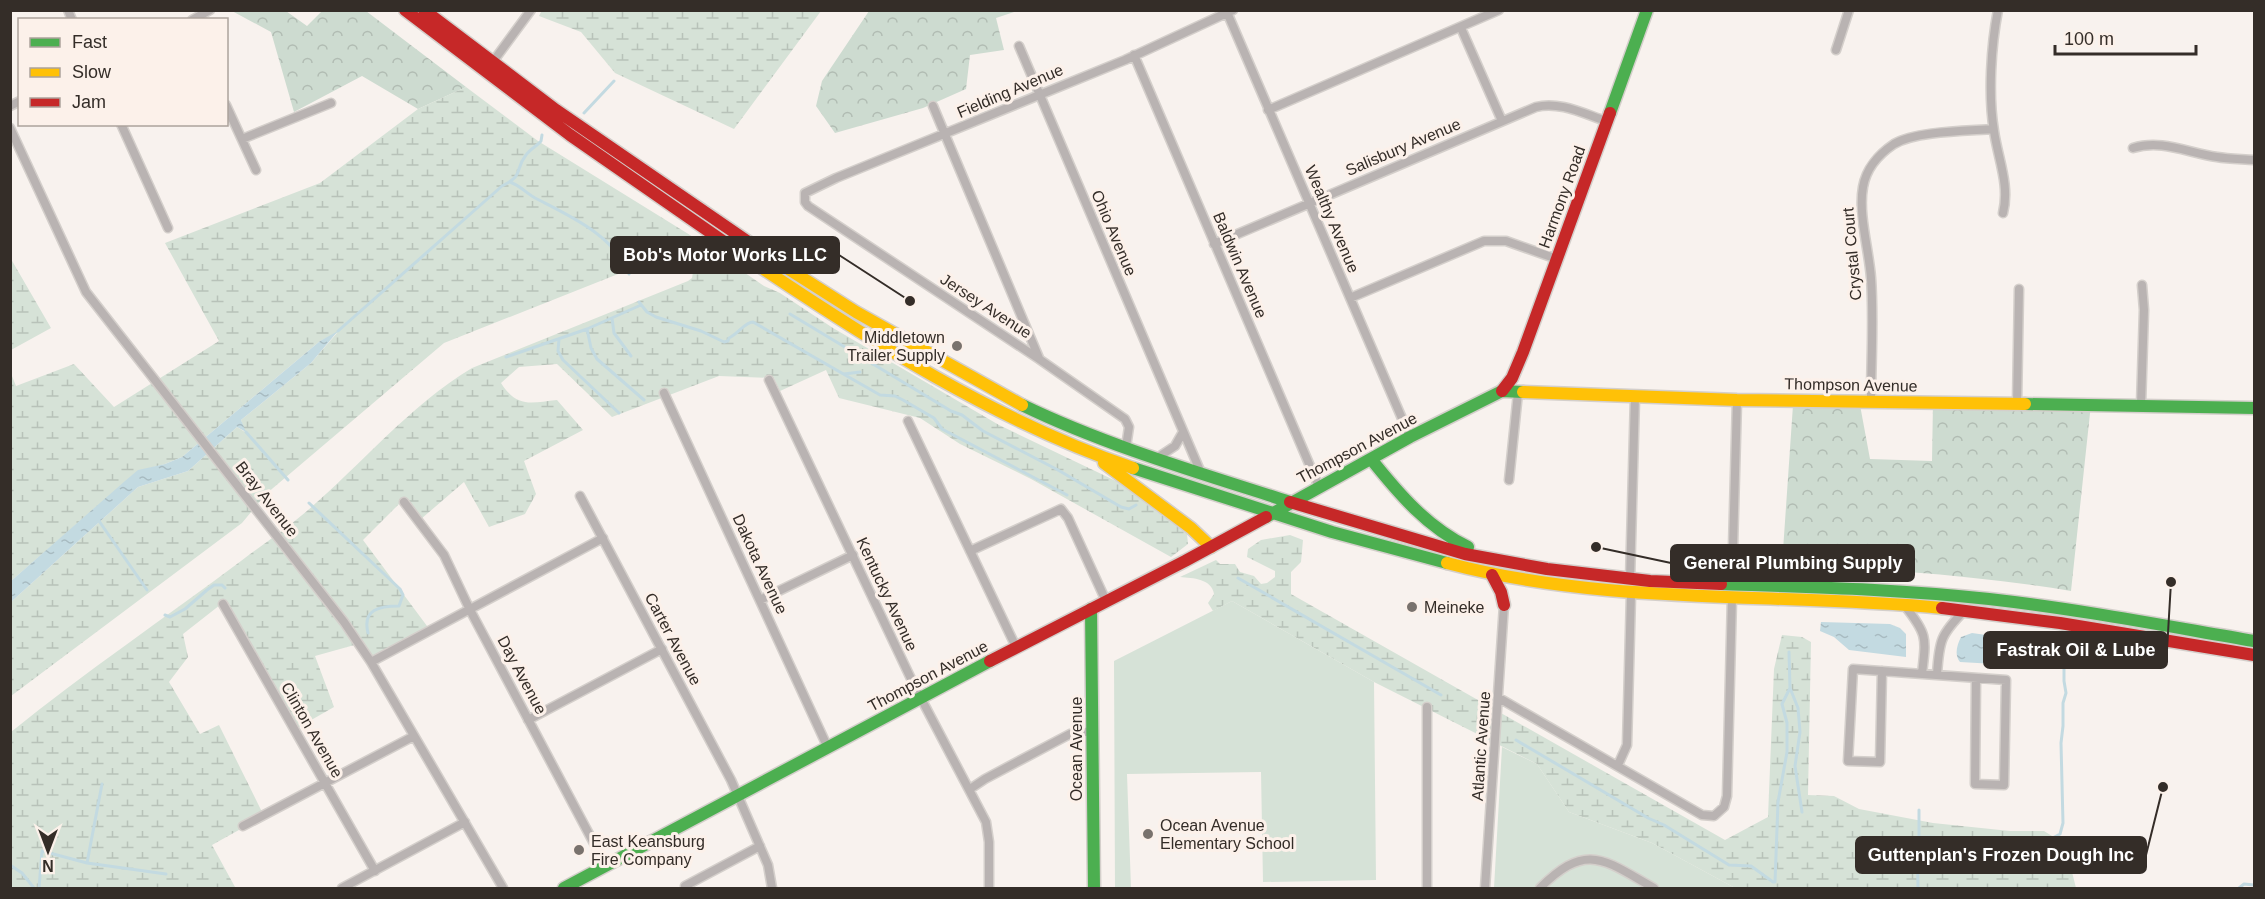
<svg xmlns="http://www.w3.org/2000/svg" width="2265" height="899" font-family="Arial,sans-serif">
<defs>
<pattern id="forest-crowns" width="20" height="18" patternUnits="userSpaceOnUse" patternTransform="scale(1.5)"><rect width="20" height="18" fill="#cddbd0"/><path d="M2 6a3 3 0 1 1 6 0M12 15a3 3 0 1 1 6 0" fill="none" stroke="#b1bcb3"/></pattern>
<pattern id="wetland-marsh" width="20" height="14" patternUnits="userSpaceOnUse" patternTransform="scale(1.5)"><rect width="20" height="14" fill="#d6e2d7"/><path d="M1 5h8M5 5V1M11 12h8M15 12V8" fill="none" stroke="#b8c2b9"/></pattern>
<pattern id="water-ripples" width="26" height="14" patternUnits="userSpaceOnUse" patternTransform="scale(1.5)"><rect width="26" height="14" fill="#c3dae1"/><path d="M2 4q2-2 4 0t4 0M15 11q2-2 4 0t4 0" fill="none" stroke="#a8bbc1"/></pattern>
</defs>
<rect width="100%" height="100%" fill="#f8f2ee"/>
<path fill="url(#forest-crowns)" d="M232,11H286L307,26L322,11H366L466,87L418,109L362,76L294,112L271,32Z
M869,11H1017L996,18L1004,50L970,55L966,89L923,108L835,133L816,106L822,81Z
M1933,402L2091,404L2071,591C1975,575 1879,569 1782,565L1793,405H1860L1870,459L1932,461Z"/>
<path fill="url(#wetland-marsh)" d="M542,10H821V11L734,129L615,73L581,32L539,16Z
M466,87L538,141L690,235L764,286L780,293L833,328L999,425L1116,481L1187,534L1188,544L1171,557L1031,479L960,444L920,418L839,398L826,370L780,391L774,378L719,376L612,417L557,364L519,367L501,383C517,408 530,403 557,400L583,430L524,461L536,494L525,514L489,527L464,482L421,519L403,500L363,540L430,630L370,664L358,644L315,656L334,707L292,731L220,605L183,634L188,657L169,682L200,734L219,725L264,816L212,845L235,887L232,888H11V732C85,672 165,618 241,561C263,544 286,529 307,511C362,464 409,406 472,368L688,281L692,278L694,266L690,262L671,253L444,343L266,494L242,523L11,696V602L138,487L188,471L237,427L245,432L241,420L311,363L337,333L320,341L182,457L165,464L138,471L11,581L10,371L16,386L74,364L114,407L219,341L165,243L320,183L418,109Z
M11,259L51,328L11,350H10Z
M1290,535L1303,540L1301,562L1291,572V594L1725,840L1768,817L1774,669L1782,635L1802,637L1811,642L1808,795L1834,796L1859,809L1933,823L2010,831H2044L2065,844L2076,888H1735L1652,843L1569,812L1537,764L1374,682L1232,601L1213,611L1208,603L1214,594C1212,579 1193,578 1180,577L1216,560L1220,564H1235L1240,572L1254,576L1261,584L1267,583L1275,577V571L1247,557L1248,549L1261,540Z"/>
<path fill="#d6e2d7" d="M1232,601L1374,682L1376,880L1263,882L1261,772L1127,774L1131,888H1115L1114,661Z
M1502,747L1537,764L1569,812L1652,843L1735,888H1494Z"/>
<path fill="url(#water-ripples)" d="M338,331L311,363L241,420L246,432L237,427L188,471L138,487L11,602V581L125,481L138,470L165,464L182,457L320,341Z
M1821,622L1890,624L1900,628L1906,634V657L1849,650L1834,637L1820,631Z
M1972,633L2035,642L2042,645L2041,655L2012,665L1960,662C1954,655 1957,645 1961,637Z"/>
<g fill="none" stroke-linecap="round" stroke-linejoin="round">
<path stroke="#c3dae1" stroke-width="3" d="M584,113L614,81
M510,182C521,186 527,194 537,199C570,216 615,236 629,274
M639,302L647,312L656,317L701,331L724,342L728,341L729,338C738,334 745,322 753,322L880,395L895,396L903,400L934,418L942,429L1067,495
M790,314L951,411L962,415L983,431L1058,470L1121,507L1129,509L1136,505
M612,318L614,333L631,356
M587,329L591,348L597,359L644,400
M338,331L502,186C525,175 514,170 526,155C530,149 537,146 541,141L542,135
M559,339L558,351L563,360L619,413
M506,357L587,329L641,305
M844,374L860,372
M246,432L288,480
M309,503L400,589L403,595L399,606C380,606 362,609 368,633
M99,521L147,590
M1238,578L1441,695
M165,615L170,617L185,609L207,590L214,585H222L225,588
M1790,688L1798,708L1800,732L1795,766L1802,812
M1516,740L1648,818L1664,825L1729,865L1751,866L1773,882H1775L1778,802L1787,752V723L1782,704L1790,688L1789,652
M1919,810V837
M87,863L102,784
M10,865L22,873L34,888
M39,888L42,851L87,863L166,874
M1918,888L1917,842L1919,837L2049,840L2060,834L2063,823L2061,743L2063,726V703L2066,693L2064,681V651
M2239,888L2244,884L2254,885"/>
<g stroke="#d4cfcb" stroke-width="11">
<path id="street" d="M68,10L72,20
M1226,10L1410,437
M1998,10C1991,46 1988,95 1994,131C1998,159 2010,185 2003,213
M192,20L210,10
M1461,28L1502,121
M1019,46L1201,473
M1836,50L1849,10
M1134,55L1319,487
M492,63L531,10
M226,105L256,170
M10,106L20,101
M933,106L1039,358
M1268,110L1499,10
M121,124L168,228
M10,128L86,292L344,622L371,662L503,888
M242,139L331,103
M2133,148C2162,139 2188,153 2217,157C2229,159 2242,159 2254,160
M1214,244L1536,107C1560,101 1584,114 1606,121
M1350,298L1484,241H1506L1557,259
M769,380L914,685L986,822L989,842V888
M664,393L828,748
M1871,402C1871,361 1874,319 1871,278C1869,250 1858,214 1863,187C1866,169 1879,154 1894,144C1916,131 1967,131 1993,129
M2017,404L2019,289
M2141,405L2144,310L2142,285
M908,421L1016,647
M1126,447L1129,427L1125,419L1039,359L808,206L805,202V193L836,178L1125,60L1233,10
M1157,458L1175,446L1183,432
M1509,480L1518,393
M580,496L731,780L768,865L772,888
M404,502L444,555L470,610L606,866
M970,551L1061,509L1068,518L1106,601
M1630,580L1635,397
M1732,584L1737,400
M760,600L853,555
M223,604L375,871
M1905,606C1928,635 1926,638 1922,674
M371,662L603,538
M1882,671L1880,762L1848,761L1853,669L2006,680L2004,785L1975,784L1976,678
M1937,675C1939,640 1941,634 1965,610
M1499,698L1702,815L1714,816L1724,807L1727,796L1732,597
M1427,707V888
M528,720L662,649
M1618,765L1627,745L1631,594
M970,789L985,779L1070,734L1092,731
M243,826L414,736
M685,886L760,846
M342,888L465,822
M1485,888L1504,605
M1540,888C1587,841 1604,860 1654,888"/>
</g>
<g stroke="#d4cfcb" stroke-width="15">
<path id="fast" d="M1610,113L1647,10
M2025,404L2254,408
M1022,405C1107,446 1200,473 1290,502
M1371,459C1399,494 1427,527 1468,547
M1133,468L1332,532L1447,563
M1266,517L1410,437L1502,391L1523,392
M1721,584C1810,587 1900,589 1989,599C2078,609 2166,626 2254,641
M1091,609L1094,888
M564,888L990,661"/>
</g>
<g stroke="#d4cfcb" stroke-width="15">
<path id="slow" d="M753,262C872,342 996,421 1133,468
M779,263L856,312L1022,405
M1523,392L1737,400L2025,404
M1104,463L1191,528L1211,547
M1447,563C1609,606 1777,592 1942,608"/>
</g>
<g stroke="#d4cfcb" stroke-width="15">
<path id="jam" d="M405,10L570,135L753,262
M424,10L556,110L779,263
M1502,391L1512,378L1523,352L1610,113
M1290,502L1465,554L1547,569L1650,581L1721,584
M1492,575L1501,592L1504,605
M1942,608L2060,623L2254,655
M990,661L1185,561L1266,517"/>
</g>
<use href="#street" stroke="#b9b3b2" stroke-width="8"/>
<use href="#fast" stroke="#4caf50" stroke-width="12"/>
<use href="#slow" stroke="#ffc107" stroke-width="12"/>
<use href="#jam" stroke="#c62828" stroke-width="12"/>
</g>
<g fill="#79726d" stroke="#fcf1ea" stroke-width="2">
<circle cx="957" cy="346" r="6"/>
<circle cx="1412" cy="607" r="6"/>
<circle cx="1148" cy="834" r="6"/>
<circle cx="579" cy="850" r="6"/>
</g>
<g text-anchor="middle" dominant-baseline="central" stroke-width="6" stroke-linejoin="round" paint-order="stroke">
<g font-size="16" fill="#342d28" stroke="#fcf1ea">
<text transform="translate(1010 91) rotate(-23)">Fielding Avenue</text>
<text transform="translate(1403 147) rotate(-23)">Salisbury Avenue</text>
<text transform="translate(1562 197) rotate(-70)">Harmony Road</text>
<text transform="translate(1332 219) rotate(67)">Wealthy Avenue</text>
<text transform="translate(1114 233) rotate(67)">Ohio Avenue</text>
<text transform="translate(1852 254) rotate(-95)">Crystal Court</text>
<text transform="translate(1240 265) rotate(67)">Baldwin Avenue</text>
<text transform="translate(986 306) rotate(33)">Jersey Avenue</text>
<text transform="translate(1851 385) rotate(1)">Thompson Avenue</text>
<text transform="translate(1357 448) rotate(-28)">Thompson Avenue</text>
<text transform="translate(267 499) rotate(52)">Bray Avenue</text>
<text transform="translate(760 564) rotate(65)">Dakota Avenue</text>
<text transform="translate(887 594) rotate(65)">Kentucky Avenue</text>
<text transform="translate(673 639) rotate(62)">Carter Avenue</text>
<text transform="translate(522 675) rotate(62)">Day Avenue</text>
<text transform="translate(928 676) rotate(-28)">Thompson Avenue</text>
<text transform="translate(312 730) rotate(60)">Clinton Avenue</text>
<text transform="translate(1481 746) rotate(-86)">Atlantic Avenue</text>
<text transform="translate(1076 749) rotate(-90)">Ocean Avenue</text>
</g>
<g font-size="16" fill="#342d28" stroke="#fcf1ea" text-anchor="start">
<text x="945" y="337" text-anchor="end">Middletown<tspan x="945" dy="18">Trailer Supply</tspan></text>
<text x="1424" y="607">Meineke</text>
<text x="1160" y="825">Ocean Avenue<tspan x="1160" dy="18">Elementary School</tspan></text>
<text x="591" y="841">East Keansburg<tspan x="591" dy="18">Fire Company</tspan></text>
</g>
</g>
<path fill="none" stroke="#342d28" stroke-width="2" d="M910 301L839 255M1596 547L1671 563M2171 582L2167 650M2163 787L2146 855"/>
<g fill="#342d28" stroke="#fcf1ea" stroke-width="2">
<circle cx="910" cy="301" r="6"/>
<circle cx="1596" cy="547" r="6"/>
<circle cx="2171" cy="582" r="6"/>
<circle cx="2163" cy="787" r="6"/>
</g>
<g fill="#342d28" stroke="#342d28" stroke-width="2">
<rect x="611" y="237" width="228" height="36" rx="6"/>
<rect x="1671" y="545" width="243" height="36" rx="6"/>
<rect x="1984" y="632" width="183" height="36" rx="6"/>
<rect x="1856" y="837" width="290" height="36" rx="6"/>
</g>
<g font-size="18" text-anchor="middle" font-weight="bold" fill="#fff">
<text x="725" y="261">Bob's Motor Works LLC</text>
<text x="1793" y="569">General Plumbing Supply</text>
<text x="2076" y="656">Fastrak Oil &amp; Lube</text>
<text x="2001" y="861">Guttenplan's Frozen Dough Inc</text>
</g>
<rect width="2265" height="899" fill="none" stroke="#342d28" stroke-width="24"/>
<rect x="18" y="18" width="210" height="108" fill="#fcf1ea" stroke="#aca39c" stroke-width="1.5"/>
<rect x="30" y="38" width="30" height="9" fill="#4caf50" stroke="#aca39c" stroke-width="1.5"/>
<text x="72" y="48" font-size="18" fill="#342d28">Fast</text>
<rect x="30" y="68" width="30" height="9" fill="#ffc107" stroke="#aca39c" stroke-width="1.5"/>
<text x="72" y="78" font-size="18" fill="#342d28">Slow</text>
<rect x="30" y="98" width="30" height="9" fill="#c62828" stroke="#aca39c" stroke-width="1.5"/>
<text x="72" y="108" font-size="18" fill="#342d28">Jam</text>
<g transform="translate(48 851) rotate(180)" stroke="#fcf1ea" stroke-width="4.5" paint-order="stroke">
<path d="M0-4.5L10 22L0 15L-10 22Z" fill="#342d28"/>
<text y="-9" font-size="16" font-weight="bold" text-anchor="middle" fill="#342d28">N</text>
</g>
<path d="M2055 45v9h141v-9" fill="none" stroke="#342d28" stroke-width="3"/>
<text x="2064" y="45" font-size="18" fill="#342d28" stroke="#fcf1ea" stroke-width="4.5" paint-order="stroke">100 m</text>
</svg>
